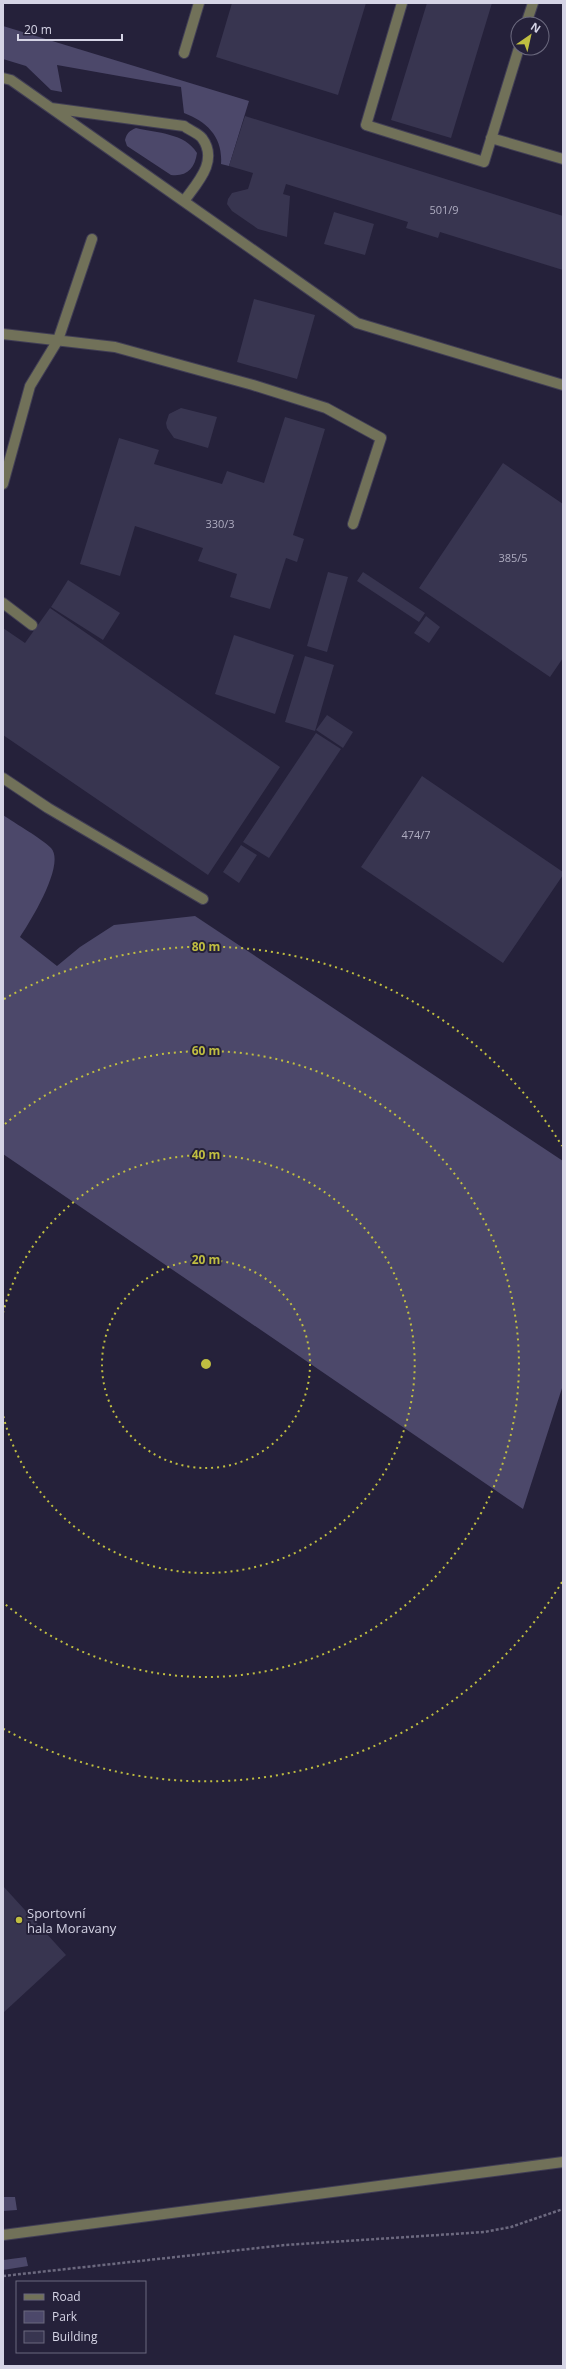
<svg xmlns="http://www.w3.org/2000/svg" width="566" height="2369" font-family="'Open Sans',sans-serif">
<rect width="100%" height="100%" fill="#25213a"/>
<path fill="#4c486a" d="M3,26L249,101L229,166L221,164C223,138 208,122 184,113L181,87L57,65L62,92L51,90L26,66L3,59Z
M136,128C157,133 185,133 197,153C195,168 187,177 171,175L127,146L125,140C127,133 129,131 136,128Z
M3,815C16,824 41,838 51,848C66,864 30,922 20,937L57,966L80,947L114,925L195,916L563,1161V1385L523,1509L3,1154Z
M3,2197H15L17,2210L3,2211Z
M26,2257L28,2266L3,2270V2260Z"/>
<path fill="#383550" d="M232,3H366L338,95L216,57Z
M427,3H492L451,138L391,120Z
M245,116L563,216V270L440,232L438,238L406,228L408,222L286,184L283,194L290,196L287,237L258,229L232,211L227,204L228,199L232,193L248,189L253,173L229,166Z
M334,212L374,224L365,255L324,244Z
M254,299L315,315L297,379L237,362Z
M181,408L217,417L208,448L174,438L167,428L166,423L169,414Z
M285,417L325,429L293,535L304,539L297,562L286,558L270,609L230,597L237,574L198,561L203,548L135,526L120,576L80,564L119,438L159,450L154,464L222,484L227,471L264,483Z
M503,463L563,504V658L550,677L419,588Z
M328,572L348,577L327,652L307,646Z
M363,572L425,613L419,622L357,581Z
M68,580L120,613L103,640L51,607Z
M50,608L280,767L208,875L3,735V628L25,643Z
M426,616L440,627L429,643L414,633Z
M234,635L294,655L275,714L215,694Z
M305,656L334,665L315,731L285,722Z
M327,715L353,732L343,748L316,730Z
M316,733L341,749L269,858L243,842Z
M422,776L563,872V875L503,963L361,867Z
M241,845L257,855L239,883L223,872Z
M3,1886L66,1955L3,2013Z"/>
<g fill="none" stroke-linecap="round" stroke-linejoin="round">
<g stroke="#413e55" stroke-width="12">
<path id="minor" d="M402,3L366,125L484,162L519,48
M526,24L533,3
M184,53L199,3
M3,78L11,80L357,323L563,385
M51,108L184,126C189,130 198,133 202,138C219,161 197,183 184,201
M491,138L563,159
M3,334L115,347L253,385L326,408L381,438L353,524
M3,484L30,386L58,340L92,239
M3,603L32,625
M3,778L48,808L203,899
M3,2235L563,2162"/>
</g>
<path stroke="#6c697f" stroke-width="2.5" stroke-dasharray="3 2" stroke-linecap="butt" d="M3,2276L285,2245L484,2232L511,2227L563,2209"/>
<use href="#minor" stroke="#717159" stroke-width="10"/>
</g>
<g fill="none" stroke="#c0be41" stroke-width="2" stroke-dasharray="2 4">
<circle cx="206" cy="1364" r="104"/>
<path d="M3 1313A209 209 0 1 1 3 1415"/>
<path d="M5 1124A313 313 0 1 1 5 1604"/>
<path d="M562 1582A417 417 0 0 1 4 1729M4 999A417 417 0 0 1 562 1146"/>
</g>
<circle fill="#c0be41" stroke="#25213a" stroke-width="1.5" cx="19" cy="1920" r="4"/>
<g text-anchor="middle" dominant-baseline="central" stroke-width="4" stroke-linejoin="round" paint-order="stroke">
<g font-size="11" fill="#aeacc0">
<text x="444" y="209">501/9</text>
<text x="220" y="523">330/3</text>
<text x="513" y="557">385/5</text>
<text x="416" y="834">474/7</text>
</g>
<g font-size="13" fill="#d5d4e5" stroke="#25213a" text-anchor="start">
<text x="27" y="1913">Sportovní<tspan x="27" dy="15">hala Moravany</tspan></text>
</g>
</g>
<circle cx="206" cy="1364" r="6" fill="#c0be41" stroke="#25213a" stroke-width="2"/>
<g font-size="12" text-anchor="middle" font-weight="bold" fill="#c0be41" stroke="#25213a" stroke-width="4" stroke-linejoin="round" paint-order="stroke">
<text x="206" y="951">80 m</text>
<text x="206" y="1055">60 m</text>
<text x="206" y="1159">40 m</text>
<text x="206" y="1264">20 m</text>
</g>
<rect width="566" height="2369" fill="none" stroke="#d5d4e5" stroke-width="8"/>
<rect x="16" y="2281" width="130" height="72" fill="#25213a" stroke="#6b697e"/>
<rect x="24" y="2294" width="20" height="6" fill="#717159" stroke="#6b697e"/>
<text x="52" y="2301" font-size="12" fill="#d5d4e5">Road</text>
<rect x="24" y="2311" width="20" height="12" fill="#4c486a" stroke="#6b697e"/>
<text x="52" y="2321" font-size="12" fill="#d5d4e5">Park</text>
<rect x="24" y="2331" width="20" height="12" fill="#383550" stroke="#6b697e"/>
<text x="52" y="2341" font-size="12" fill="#d5d4e5">Building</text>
<g transform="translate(530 36) rotate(34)"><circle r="19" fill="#25213a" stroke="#6b697e"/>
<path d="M0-3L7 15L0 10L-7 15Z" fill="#c0be41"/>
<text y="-6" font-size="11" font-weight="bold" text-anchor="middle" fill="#d5d4e5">N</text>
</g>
<path d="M18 34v6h104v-6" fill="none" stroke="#d5d4e5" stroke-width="2"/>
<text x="24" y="34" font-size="12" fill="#d5d4e5" stroke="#25213a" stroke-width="3" paint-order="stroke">20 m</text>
</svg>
